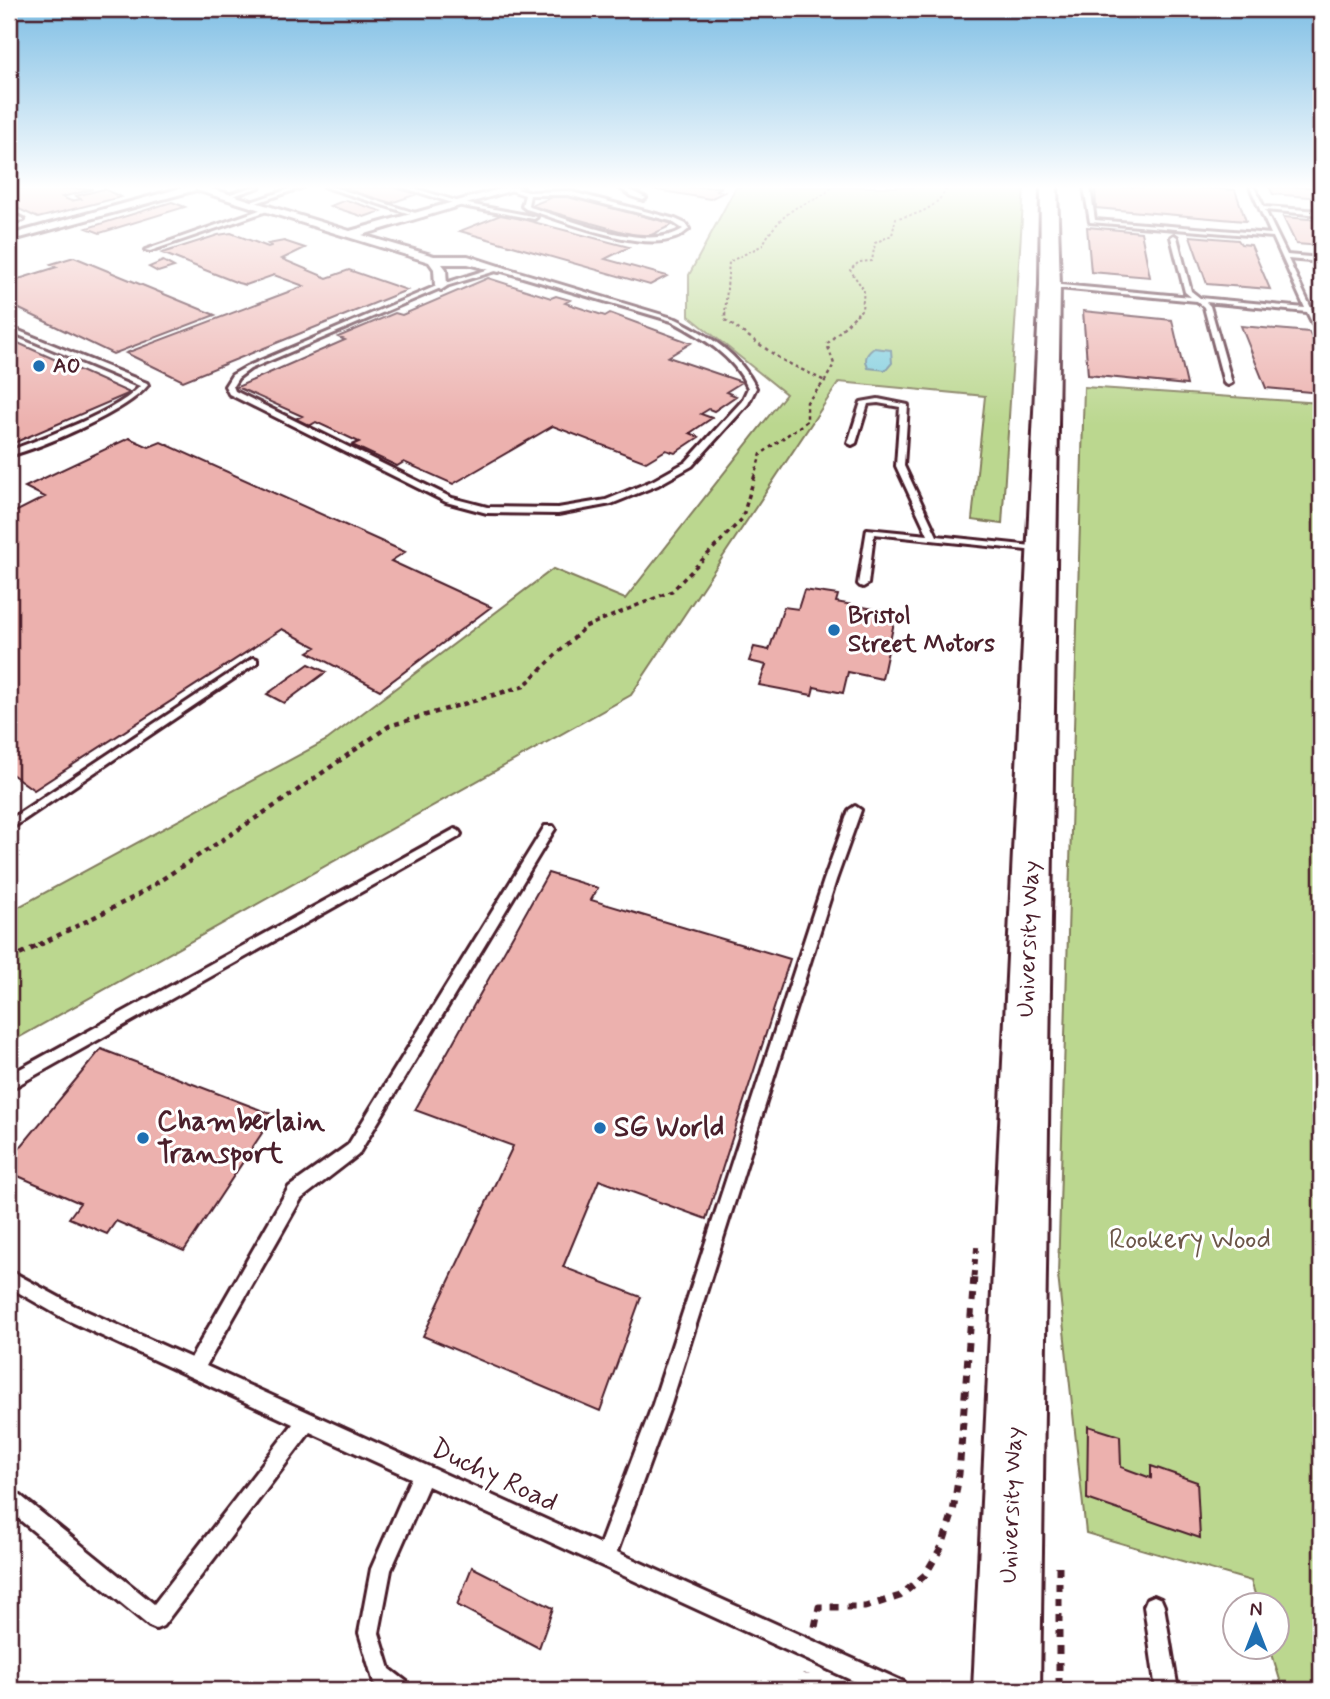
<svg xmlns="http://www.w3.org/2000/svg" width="1330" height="1699" font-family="Mynerve,sans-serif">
<rect width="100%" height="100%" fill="#fff"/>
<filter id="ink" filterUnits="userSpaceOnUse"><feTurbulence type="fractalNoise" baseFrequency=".0143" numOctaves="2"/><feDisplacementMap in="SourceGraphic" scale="14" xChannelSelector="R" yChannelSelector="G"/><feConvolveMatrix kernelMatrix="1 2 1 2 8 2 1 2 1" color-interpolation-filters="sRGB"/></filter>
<g filter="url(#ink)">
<path fill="#bbd78f" stroke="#827b5d" stroke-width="2" d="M736,187H1024L1002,524L972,520L985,396L839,382L631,695L9,1043V912L327,740L553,569L625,599L786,394L689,316V275Z
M1084,387L1321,403V1690H1283L1270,1647L1278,1646V1604H1258L1251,1581L1086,1533L1058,1275Z"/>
<path fill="#7fcddd" stroke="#6a8796" stroke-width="2" d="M874,348L891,350L892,363L886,370L868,368C864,358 866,354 874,348Z"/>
<path fill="#ecb1ae" stroke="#4a1f2b" stroke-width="2" d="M26,187L93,189L62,197L71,201L81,199L76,196L104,189L121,197L38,218L17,208H9V191Z
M336,187H392L417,194L391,203Z
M640,187H722L716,190L724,192L710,199Z
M1095,187H1191L1235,190L1246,221L1096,208Z
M1269,187H1321V198L1273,194Z
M560,194L674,224L645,238L530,206Z
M346,200L381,211L364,217L330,206Z
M172,202L185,207L100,233L87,228Z
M503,214L629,247L605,259L667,276L650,285L460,231Z
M1283,217L1321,220V246L1296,244Z
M1087,227L1141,232L1150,277L1091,272Z
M231,233L268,247L271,246L268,244L284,241L305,248L282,259L327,278L349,270L407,290L183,381L126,353L304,286L274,275L246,285L238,283L162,253L218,235Z
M1190,236L1238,240L1241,244L1251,245L1270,289L1207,284Z
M74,257L215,315L113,354L9,304V282L57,267L51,264Z
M163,261L174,267L158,272L149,267Z
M488,278L551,298L556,296L570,300L565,303L605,316L610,313L691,343L668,357L742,382L726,392L736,396L714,411L709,409L701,414L712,418L690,433L699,437L675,453L666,450L646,462L553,426L453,484L404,462L397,466L352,445L359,442L316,422L309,426L295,419L302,416L237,387L345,340L338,337L395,313L402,315Z
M1083,311L1172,320L1187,385L1088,375Z
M1241,326L1309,332L1321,355V393L1266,388Z
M9,339L130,393L9,445Z
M129,438L149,447L161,442L405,552L391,561L491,607L380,690L308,652L316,647L282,629L34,790L9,772V515L45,497L25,487Z
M804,590L838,595L836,602L896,613L882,679L848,672L843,693L814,687L812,695L759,685L766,665L749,661L754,647L769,650L784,607L798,609Z
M309,664L326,672L284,703L267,694Z
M548,873L598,888L591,900L790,959L706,1219L599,1180L563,1267L641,1297L600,1411L423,1336L513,1146L415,1110Z
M101,1049L274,1115L184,1251L116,1221L107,1234L69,1218L80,1203L9,1172V1161Z
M1088,1426L1120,1436L1121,1467L1151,1478V1466L1197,1482L1200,1538L1087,1499Z
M472,1567L553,1608L539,1648L457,1605Z"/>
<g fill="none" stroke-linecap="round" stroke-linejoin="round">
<g stroke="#4a1f2b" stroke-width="6">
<path id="service" d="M9,187H17L9,190Z
M252,187H260L229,197L224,196Z
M295,187H303L253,204L248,203Z
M325,187H333L425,216L420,217Z
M402,187H410L463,203L537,217L534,219L462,206Z
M501,187H509L528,192L568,191L675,219L686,224L689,229C685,232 680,237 675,238C640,252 562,220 526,209L522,206L525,195ZM530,195H568L671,221L683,229C648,253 568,219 530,207L528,205Z
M619,187C626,187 639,195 646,198L643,200L631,196Z
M1084,187H1090L1095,220L1271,234L1250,187H1254L1264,207L1321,211V215L1265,210L1287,255L1321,258V262L1288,259L1318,323H1321V327L1314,326L1307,312L1206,302L1210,306L1232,383L1228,385L1224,383L1204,307L1197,301L1048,287L1050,284L1191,297L1185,292L1171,237L1174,235L1177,237L1191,291L1200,298L1305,308L1273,237L1090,222Z
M268,207L270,210L150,251L145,250Z
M9,212L23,219L24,220L19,221L9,216Z
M499,266L676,319C708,335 740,354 756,388L748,404L692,466L658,485L611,504L558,514L487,513L446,502L229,394L225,386L232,375L246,367L439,285ZM499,270L672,321C702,337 734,356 748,388L742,401L686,462L652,481L606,500L558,508L487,507L452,498L235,391L233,386L238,378L250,369L443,287Z
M9,327L147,383L148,385C127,412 42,447 9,456V451C42,438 118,412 140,386L9,331Z
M878,399L908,405L904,466L937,536L1042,547L1045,548V552L874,534L868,584L863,587L860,586L858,584L867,529L928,535L896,466L900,407L878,403L868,404L856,443L852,445L848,443L861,402Z
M253,658L257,659V663L9,830V820Z
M855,806L861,810L836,880L671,1404L617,1552L904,1682L907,1690H873L428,1486L391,1570L379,1633L390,1669L407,1682L410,1690H382L374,1683L359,1633L371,1569L411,1478L310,1432L163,1626L156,1629L149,1626L9,1511V1489L16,1492L154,1604L293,1424L63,1318L9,1287V1270L75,1306L191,1358L289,1187L348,1145L545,826H553L555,829L553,832L358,1155L301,1199L206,1366L600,1544L653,1404L824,880L849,810Z
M455,829L459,831L461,834L459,837L9,1090V1075Z
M1154,1596L1161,1599L1164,1606L1178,1690H1156L1144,1606L1147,1599Z"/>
</g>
<g stroke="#4a1f2b" stroke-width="6">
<path id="minor" d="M185,187H206L350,231L507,187H523L362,235L434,256H468L505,268L499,272L468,264H442L446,269L447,286L441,290L435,286L434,269L429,262L196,190L9,241V235Z"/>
</g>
<g stroke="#4a1f2b" stroke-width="6">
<path id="trunk" d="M1041,187H1057L1060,286L1040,1690H973L1040,286Z"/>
</g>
<path stroke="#4a1f2b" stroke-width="2" stroke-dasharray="2.5 2.5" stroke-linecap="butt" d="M725,315L729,262L763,245C768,232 784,215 797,207C810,201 822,198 832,187
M856,315L862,309L864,290L850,270L859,262L872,261L875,243L892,235L896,218C921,214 935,209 948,187"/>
<path stroke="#4a1f2b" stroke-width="2.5" stroke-dasharray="3.5 3.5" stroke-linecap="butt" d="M725,313V320L782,360L825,381
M754,477L761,454L807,421V402L825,381L834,364L827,344L858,313"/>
<path stroke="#4a1f2b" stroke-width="3.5" stroke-dasharray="4.5 4.5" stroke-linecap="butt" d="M527,683L585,627L672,591L742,519L755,475"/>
<path stroke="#4a1f2b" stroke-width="4.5" stroke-dasharray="5 5" stroke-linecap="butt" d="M39,945L138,895L285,799L389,726L524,686L529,681"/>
<path stroke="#4a1f2b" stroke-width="5" stroke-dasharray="6 6" stroke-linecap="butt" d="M9,960L43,943
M974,1277L977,1243"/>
<path stroke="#4a1f2b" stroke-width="7" stroke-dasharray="8 8" stroke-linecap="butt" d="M1059,1566V1690
M815,1627L819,1607H865L900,1596L925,1575L942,1546L953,1512L959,1474L974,1276
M803,1690L806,1674"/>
<use href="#service" fill="#fff" fill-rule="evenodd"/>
<use href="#minor" fill="#fff" fill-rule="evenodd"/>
<use href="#trunk" fill="#fff" fill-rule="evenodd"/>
</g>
</g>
<linearGradient id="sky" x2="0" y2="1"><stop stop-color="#7ebee4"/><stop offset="0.44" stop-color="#fff"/><stop offset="1" stop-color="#fff" stop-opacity="0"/></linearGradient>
<rect width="1330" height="425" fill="url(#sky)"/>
<g fill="#1f6fb2" stroke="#fff" stroke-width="2.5">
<circle cx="39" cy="366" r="7"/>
<circle cx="834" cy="630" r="7"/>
<circle cx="600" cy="1128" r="7"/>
<circle cx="143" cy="1138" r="7"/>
</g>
<g text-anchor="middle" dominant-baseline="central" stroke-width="6" stroke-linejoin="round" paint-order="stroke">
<g font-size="21" font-weight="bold" fill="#4a1f2b" stroke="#fff" text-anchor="start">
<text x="53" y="366">AO</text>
</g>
<g font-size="24" font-weight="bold" fill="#4a1f2b" stroke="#fff" text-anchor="start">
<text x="848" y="616">Bristol<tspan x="848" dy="28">Street Motors</tspan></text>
</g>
<g font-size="24" fill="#4a1f2b" stroke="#fff">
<text transform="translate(1029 939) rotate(-88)">University Way</text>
<text transform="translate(1012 1505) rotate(-88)">University Way</text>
</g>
<g font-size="28" font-weight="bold" fill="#4a1f2b" stroke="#fff" text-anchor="start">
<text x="157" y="1122">Chamberlain<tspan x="157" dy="32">Transport</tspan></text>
<text x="614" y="1128">SG World</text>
</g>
<g font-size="28" fill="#6c5649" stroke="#fff">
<text x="1190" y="1240">Rookery Wood</text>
</g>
<g font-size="28" fill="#4a1f2b" stroke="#fff">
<text transform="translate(494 1476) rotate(25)">Duchy Road</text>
</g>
</g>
<rect width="1330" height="1699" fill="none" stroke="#fff" stroke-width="35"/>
<rect x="18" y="18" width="1295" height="1664" fill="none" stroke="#4a1f2b" stroke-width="2.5" filter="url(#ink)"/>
<g transform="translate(1256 1626)"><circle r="33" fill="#ffffff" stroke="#b7a5aa" stroke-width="2"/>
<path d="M0-5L12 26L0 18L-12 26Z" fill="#1f6fb2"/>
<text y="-10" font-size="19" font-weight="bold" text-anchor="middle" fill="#4a1f2b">N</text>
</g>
</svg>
